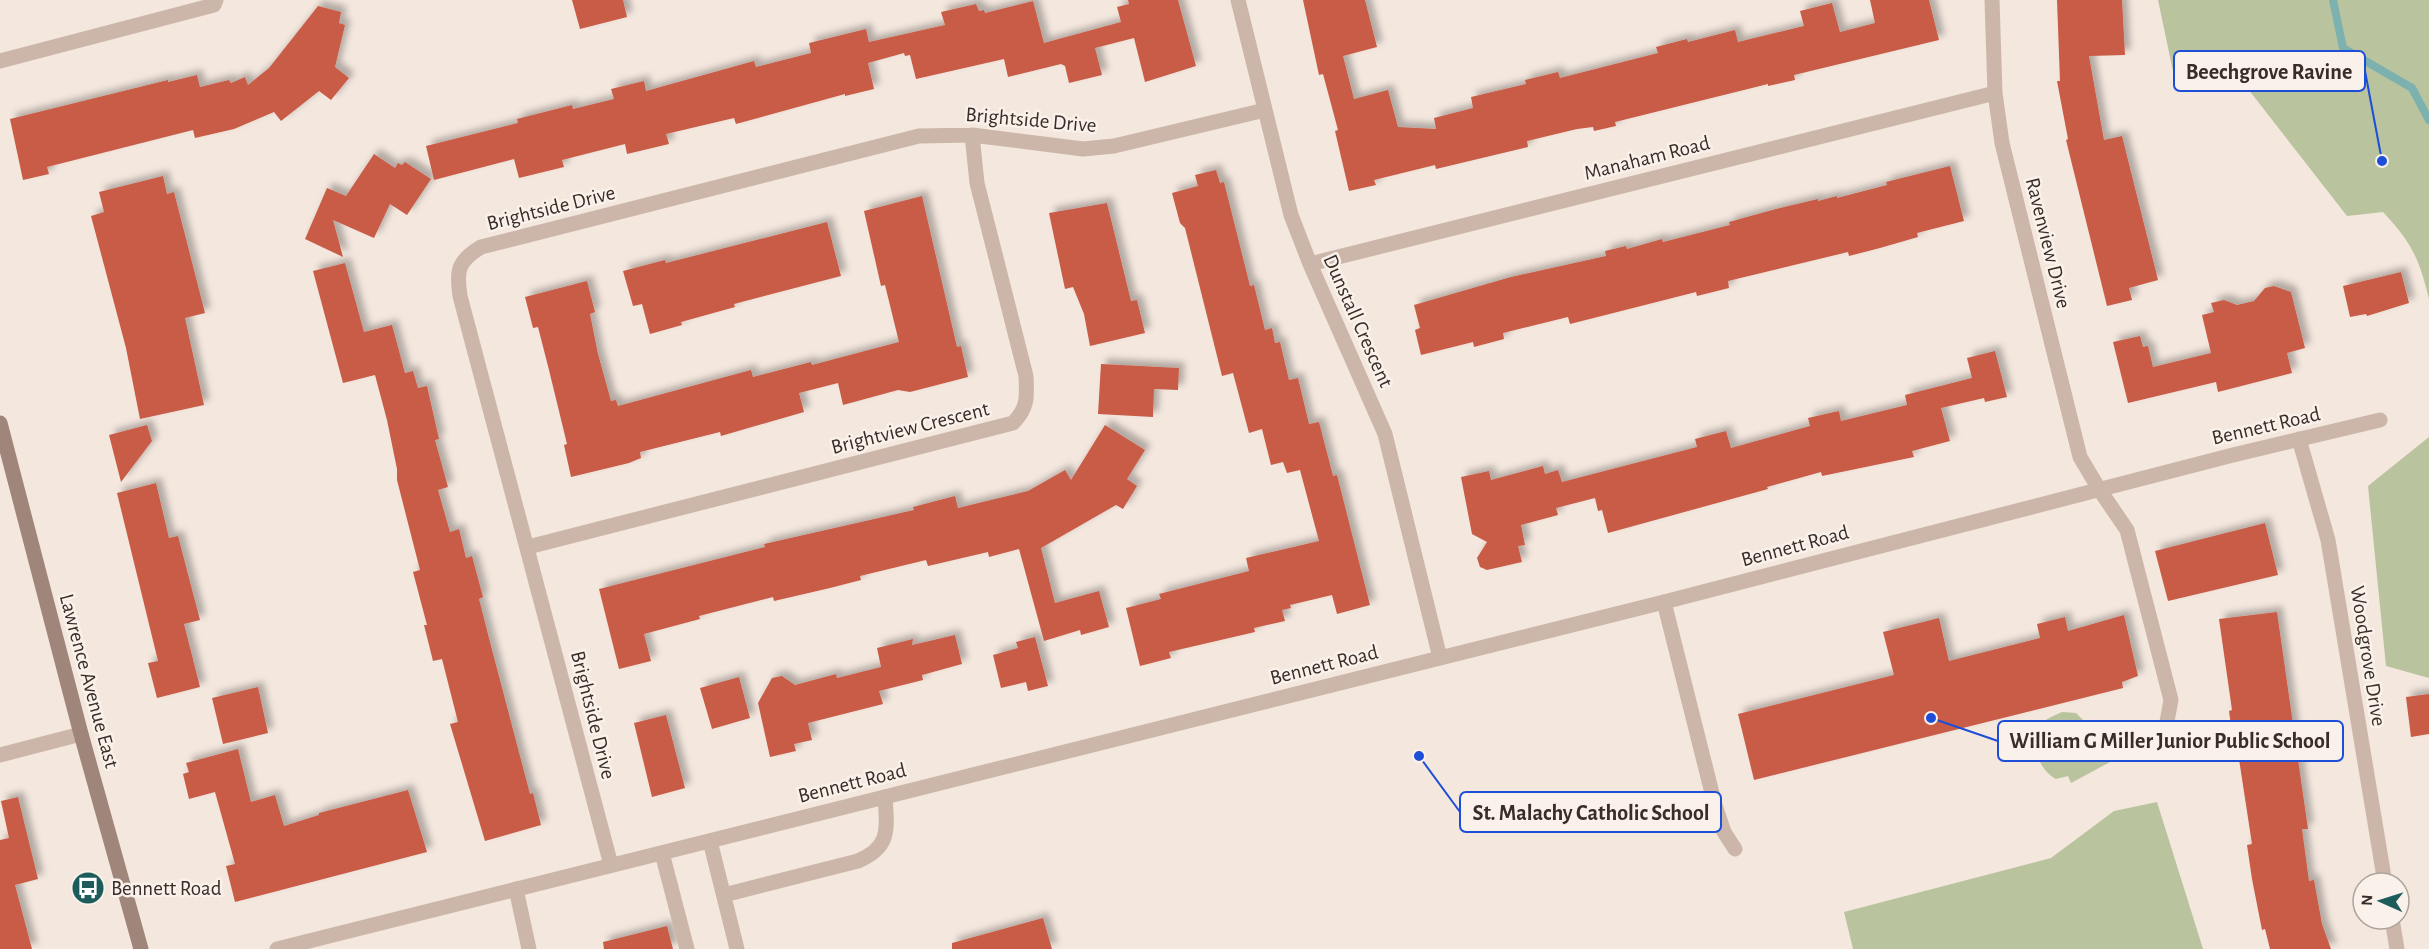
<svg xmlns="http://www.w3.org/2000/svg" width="2429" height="949" font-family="'Alegreya Sans',sans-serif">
<defs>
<filter id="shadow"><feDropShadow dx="5.5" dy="-5.5" stdDeviation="3" flood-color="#0004"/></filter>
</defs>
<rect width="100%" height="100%" fill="#f3e7de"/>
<path fill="#b9c39d" d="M2158,0H2429V299C2419,258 2412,243 2383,212L2347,216L2227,62L2174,76Z
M2429,437V678L2386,666L2368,486Z
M2062,712L2076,713L2092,729L2103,726L2113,754L2110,762L2071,783L2068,776L2056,779C2036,768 2029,740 2045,721C2049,717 2058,714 2062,712Z
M2157,802L2203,949H1853L1844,912L2051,858L2114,811Z"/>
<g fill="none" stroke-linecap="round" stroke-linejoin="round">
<path stroke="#7cb1af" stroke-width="8" d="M2333,0L2343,48L2412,88L2429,120"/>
</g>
<path fill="#c95b46" filter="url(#shadow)" d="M572,0H623L627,17L580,29Z
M1128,0H1178L1196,66L1145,82L1134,38L1095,48L1102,75L1069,83L1065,66L1061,64L1008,77L1004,59L916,79L910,55L905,56L904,53L868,63L874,89L845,96V94L736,124L734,118L666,134L669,144L627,154L625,144L562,160L564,167L519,178L514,159L434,180L426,146L518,123L517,119L572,105L573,109L614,99L611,89L644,81L646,91L754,61L756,67L811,53L809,43L866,29L869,42L945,25L941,12L976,4L979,11L984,10L985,13L1033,1L1044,43L1121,22L1117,7L1129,4Z
M1303,0H1365L1377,47L1343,56L1354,99L1388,90L1398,127L1436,129L1434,118L1473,108L1471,97L1526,84L1525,80L1558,72L1560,78L1658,53L1656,47L1687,39L1688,42L1735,30L1738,42L1804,26L1800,11L1832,3L1840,32L1875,23L1870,0H1929L1939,40L1794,75L1795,80L1768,86V84L1615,122L1616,126L1594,131L1593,127L1577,129L1527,141L1528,147L1436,169L1435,165L1374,180L1376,185L1349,191L1335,131L1338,130L1323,74L1319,75Z
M2057,0H2122L2125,55L2089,56L2104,140L2122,136L2158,280L2129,288L2132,300L2107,306L2066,140L2068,139L2057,81H2060Z
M318,6L341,12L339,23L345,25L335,67L349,78L331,100L319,91L281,121L274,112L234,129L195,138L193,130L47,167L49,174L23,180L10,119L168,80V82L197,75L200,87L229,80L231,83L245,77L248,85L269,68Z
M374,154L395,168L398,163L402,165L405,162L431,179L407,215L390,204L374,238L333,220L343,257L305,239L327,188L346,196Z
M1950,166L1964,221L1917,233L1918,237L1880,248L1849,256L1848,252L1728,281L1729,288L1697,296L1696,292L1570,324L1568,317L1503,333L1504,339L1474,347L1473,342L1421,355L1415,330L1420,328L1414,305L1511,277L1606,256L1605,251L1626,246L1627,249L1662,239L1663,242L1730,225L1729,222L1776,209L1818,199V201L1837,196V198L1887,185L1886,182Z
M1216,170L1220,183L1224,182L1250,286L1254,285L1265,330L1272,328L1275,343L1280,342L1289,380L1298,378L1309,424L1319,422L1333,476L1337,475L1370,605L1337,614L1332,595L1290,605L1291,608L1282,610L1285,621L1254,628L1255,632L1169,652L1171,658L1140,666L1126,608L1161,599L1159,594L1249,571L1246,558L1319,541L1300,470L1287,473L1283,462L1271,465L1262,429L1249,433L1233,373L1222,376L1185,228L1180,223L1172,193L1198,186L1195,175Z
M163,176L167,194L174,192L205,313L185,318L204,405L140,419L126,348L91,216L104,212L99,192Z
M922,196L957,347L961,346L968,377L910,392L898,390L843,405L838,383L799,393L804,412L721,436L720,432L640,452L641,458L629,463L571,477L564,445L567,444L549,370L538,327L533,328L525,297L587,281L595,312L590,314L598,354L611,401L616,400L618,406L751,370L753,377L811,362L812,365L899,342L885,285L881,286L864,211Z
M1107,203L1131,301L1137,300L1145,333L1090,346L1084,314L1073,287L1065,289L1049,213Z
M827,222L841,276L734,304L735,307L681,322L682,325L650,334L642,304L633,306L623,271L665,260L666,263Z
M345,263L364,332L392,325L405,373L413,371L418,388L427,386L439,439L435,440L448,487L438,490L450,532L459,529L466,558L472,556L483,597L479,599L491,646L530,794L533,793L541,825L485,841L450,724L458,722L442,659L433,661L424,625H427L413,572L420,570L397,480V469L387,420L375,375L343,383L313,271Z
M2401,272L2409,303L2367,316L2366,314L2350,317L2343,286Z
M2274,286L2291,292L2305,348L2287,353L2292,373L2218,392L2216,382L2128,403L2113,342L2140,336L2143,347L2148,346L2153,367L2211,353L2202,315L2214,312L2211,303L2224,300L2237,305L2254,301L2265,288Z
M1995,351L2007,397L1985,402L1984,398L1941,408L1950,441L1912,451L1914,457L1822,476L1821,472L1767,487L1768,489L1608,533L1602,510L1598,511L1595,498L1556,508L1558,515L1521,525L1525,545L1518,546L1522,562L1487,570L1480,567L1477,558L1487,542L1472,534L1461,477L1489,471L1491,480L1543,466L1545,474L1558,470L1562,482L1697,447L1695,439L1726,431L1731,448L1810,426L1808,418L1839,411L1841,421L1907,405L1905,395L1972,378L1967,358Z
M1101,364L1179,368L1178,390L1154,389L1153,417L1098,414Z
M147,425L152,441L121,482L109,435Z
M1105,425L1145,450L1127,479L1137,486L1123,509L1116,505L1041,548L1055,603L1099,591L1109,627L1081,635L1080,630L1044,641L1019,549L989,557L988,552L928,566L926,560L860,576L861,580L830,588L774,601L773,597L699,616L700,619L644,634L651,661L619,669L599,589L765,547L764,544L914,510L913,507L955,496L958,508L1028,491L1065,470L1071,480Z
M156,483L169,538L178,536L200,620L184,624L200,687L157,698L148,663L158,661L117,493Z
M2265,523L2278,575L2168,601L2155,551Z
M2277,612L2308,829H2302L2309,881L2314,880L2322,924L2331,949H2270L2265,929L2262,930L2252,879L2247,845L2252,844L2237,746L2234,747L2229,711L2232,710L2219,619Z
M2124,615L2138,676L2122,682L2123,688L1754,780L1738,714L1894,675L1883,632L1939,618L1949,661L2040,638L2037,624L2065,617L2068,631Z
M955,635L962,664L922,675L923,680L879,691L883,704L808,723L812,740L794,744L796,751L770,757L758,703L772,678L782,676L795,685L836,674L837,678L881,667L877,648L913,639L912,645Z
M1035,637L1048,686L1028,691L1026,682L1001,688L993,655L1018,648L1016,642Z
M739,677L750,718L712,729L700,688Z
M258,687L268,733L223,744L212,698Z
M2429,694V734L2411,737L2406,697Z
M666,715L685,788L652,797L634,723Z
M238,749L251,802L275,795L284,826L319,815V813L408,790L427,852L235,902L226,866L235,864L215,792L189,799L183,774L189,772L186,763Z
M18,797L38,879L15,885L32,949H0V840L9,838L1,801Z
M1043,918L1052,949H952V943Z
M667,926L673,949H604L603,942Z"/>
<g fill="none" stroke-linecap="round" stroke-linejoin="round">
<path stroke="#ccb6a9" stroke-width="15" d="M2099,489L2127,530L2171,700L2163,743
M1664,602L1715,805L1724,832L1735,849
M710,841L737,949
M662,853L687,949
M516,889L529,949
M724,895L858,861C891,847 887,829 885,797"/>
<path stroke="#ccb6a9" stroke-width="15" d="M1238,0L1291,215L1310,264L1385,434L1440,658
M1992,0L1995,93L2002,143L2080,457L2099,489
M0,61L214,5L216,0
M1310,264L1995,93
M2299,439L2328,540L2385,883
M528,547L1013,423C1028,408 1027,397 1026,376L977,183L972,135
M0,755L81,734
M611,865L460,296C456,270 458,261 481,247L919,136L972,135L1083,149L1114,146L1265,110
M2392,919L2397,949
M277,949L1664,602L2233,455L2380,420"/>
<path stroke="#a0857a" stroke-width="15" d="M0,423L81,734L141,949"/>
</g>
<defs>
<g id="bus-disc" transform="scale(1.725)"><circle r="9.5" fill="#1d5c5b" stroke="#faf2ea"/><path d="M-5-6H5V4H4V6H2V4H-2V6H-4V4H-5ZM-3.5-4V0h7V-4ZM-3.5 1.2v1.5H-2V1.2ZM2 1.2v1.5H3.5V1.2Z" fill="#fff"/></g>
</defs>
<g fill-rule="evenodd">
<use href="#bus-disc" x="88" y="888"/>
</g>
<g text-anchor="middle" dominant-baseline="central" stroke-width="5" stroke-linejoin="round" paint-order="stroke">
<g font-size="21" fill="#392d29" stroke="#faf2ea">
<text transform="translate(1031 120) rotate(5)">Brightside Drive</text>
<text transform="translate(1647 158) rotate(-14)">Manaham Road</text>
<text transform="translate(551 208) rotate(-14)">Brightside Drive</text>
<text transform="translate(2048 243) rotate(76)">Ravenview Drive</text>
<text transform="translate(1358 321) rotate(66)">Dunstall Crescent</text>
<text transform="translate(2266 426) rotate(-13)">Bennett Road</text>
<text transform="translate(910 428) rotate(-14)">Brightview Crescent</text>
<text transform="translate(1795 546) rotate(-15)">Bennett Road</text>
<text transform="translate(2368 656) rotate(81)">Woodgrove Drive</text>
<text transform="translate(1324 665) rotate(-14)">Bennett Road</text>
<text transform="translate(89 681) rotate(75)">Lawrence Avenue East</text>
<text transform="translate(593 715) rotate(76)">Brightside Drive</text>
<text transform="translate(852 783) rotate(-14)">Bennett Road</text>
</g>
<g font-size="21" fill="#392d29" stroke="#faf2ea" text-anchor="start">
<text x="111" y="888">Bennett Road</text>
</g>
</g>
<path fill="none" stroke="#1d4ed8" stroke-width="2" d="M2382 161L2365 71M1931 718L1998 741M1419 756L1460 812"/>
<g fill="#1d4ed8" stroke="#faf2ea" stroke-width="2">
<circle cx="2382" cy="161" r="6"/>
<circle cx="1931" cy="718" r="6"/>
<circle cx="1419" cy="756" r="6"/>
</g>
<g fill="#faf2ea" stroke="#1d4ed8" stroke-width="2">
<rect x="2174" y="51" width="191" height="40" rx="6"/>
<rect x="1998" y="721" width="345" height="40" rx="6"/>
<rect x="1460" y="792" width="261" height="40" rx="6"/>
</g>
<g font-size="22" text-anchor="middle" font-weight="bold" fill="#392d29">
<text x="2269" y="79">Beechgrove Ravine</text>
<text x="2170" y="748">William G Miller Junior Public School</text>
<text x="1591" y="820">St. Malachy Catholic School</text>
</g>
<g transform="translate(2381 901) rotate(273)"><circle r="28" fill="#faf2ea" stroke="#ada39d" stroke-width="1.5"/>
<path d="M0-4.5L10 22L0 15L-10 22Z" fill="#1d5c5b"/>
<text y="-9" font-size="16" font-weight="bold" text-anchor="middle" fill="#392d29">N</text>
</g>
</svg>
